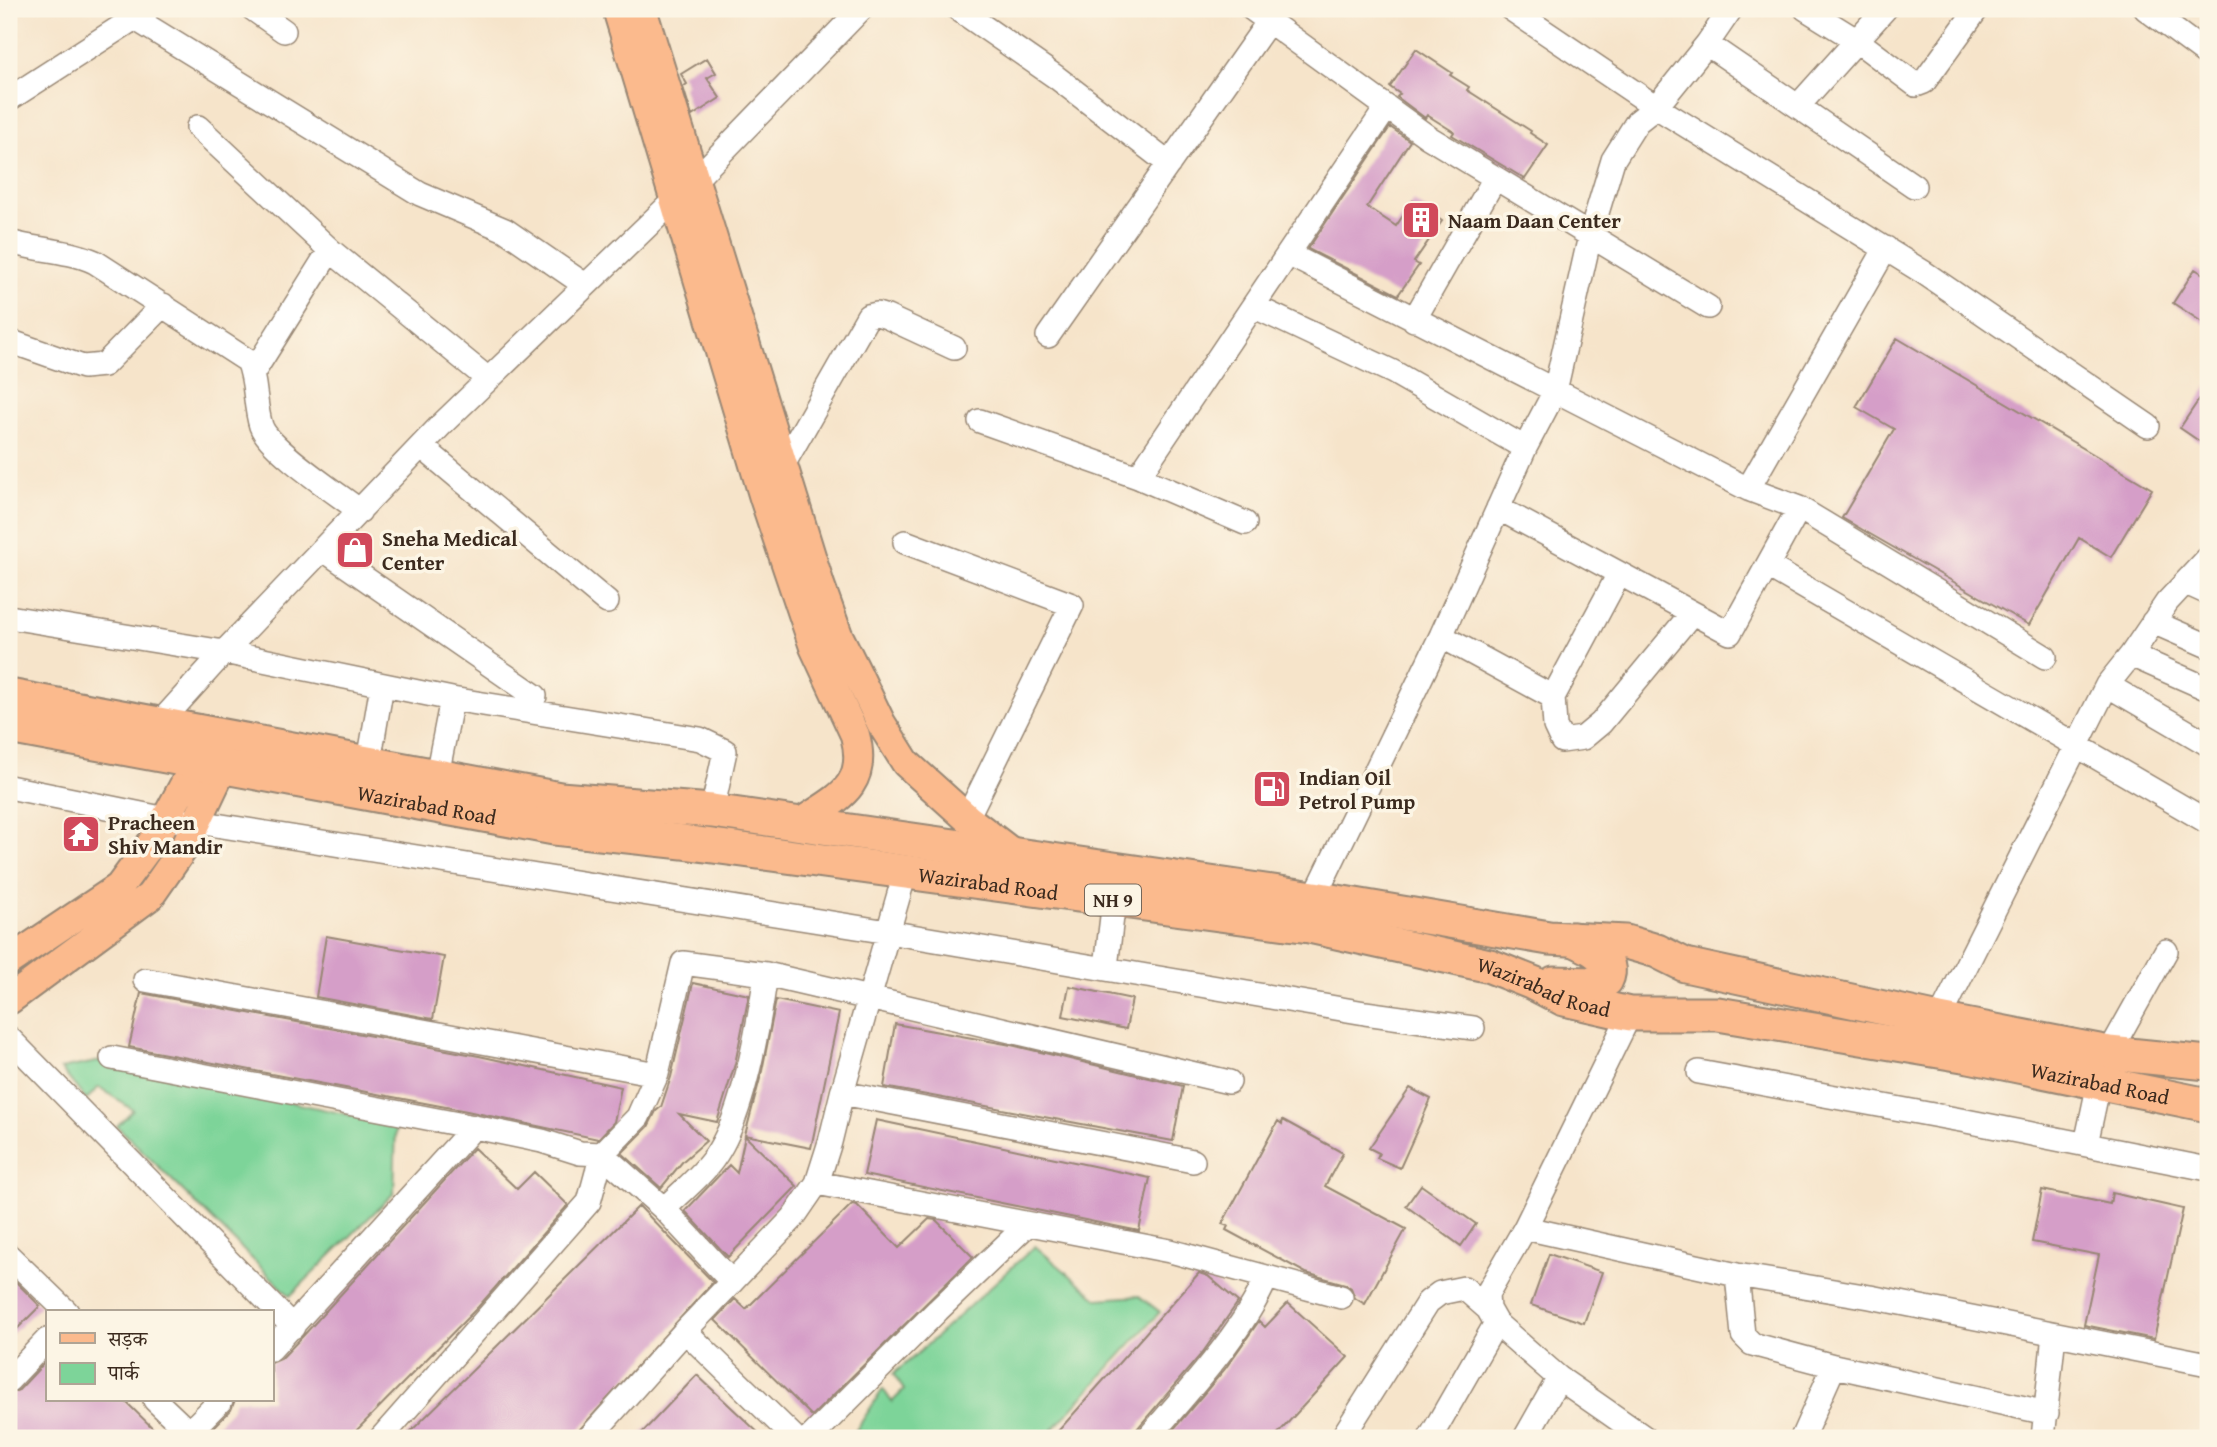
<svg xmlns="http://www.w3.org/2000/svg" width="2217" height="1447" font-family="'Gentium Book Plus','Noto Serif Devanagari',serif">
<rect width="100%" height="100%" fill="#fcf5e5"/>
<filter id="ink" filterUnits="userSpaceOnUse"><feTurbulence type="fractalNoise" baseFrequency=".0143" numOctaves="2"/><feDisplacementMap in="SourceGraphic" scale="14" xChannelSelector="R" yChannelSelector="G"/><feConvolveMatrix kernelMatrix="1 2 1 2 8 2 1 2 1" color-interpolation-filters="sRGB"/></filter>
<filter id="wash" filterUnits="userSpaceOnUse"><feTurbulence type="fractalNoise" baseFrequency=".00686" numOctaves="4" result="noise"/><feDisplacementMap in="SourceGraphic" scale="28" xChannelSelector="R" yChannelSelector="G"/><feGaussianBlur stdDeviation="1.57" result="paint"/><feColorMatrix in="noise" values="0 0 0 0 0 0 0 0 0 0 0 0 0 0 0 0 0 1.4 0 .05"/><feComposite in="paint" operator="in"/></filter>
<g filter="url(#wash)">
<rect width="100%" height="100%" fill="#f6e4ca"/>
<path fill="#7dd499" stroke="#5c7f5c" stroke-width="2" d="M101,1061L396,1125L394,1193L290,1296L117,1126L133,1110L99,1087L86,1100L61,1069Z
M1035,1246L1098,1299L1139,1296L1160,1312L1045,1438H851L883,1389L892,1402L904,1390L893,1374L916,1355Z"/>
<g id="blocks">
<path fill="#d59ec8" d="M1416,49L1452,73L1450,75L1469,87L1467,90L1531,131L1530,133L1548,145L1525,179L1452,135L1454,132L1427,115L1425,118L1397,97L1400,94L1390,87Z
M707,58L716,73L707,78L720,98L692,116L683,87L687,84L681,74Z
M1390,127L1410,141L1367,207L1396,226L1413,201L1442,221L1414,262L1419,265L1398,295L1308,249Z
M2195,269L2208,277V326L2173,303Z
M1897,338L2152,489L2111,557L2079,538L2029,625L1842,518L1894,429L1856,407Z
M2208,386V447L2180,428Z
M326,936L444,957L433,1019L316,997Z
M693,983L749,995L735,1064L717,1122L679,1114L706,1141L683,1161L661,1188L622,1153L648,1127L656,1111L661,1107L671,1077Z
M1069,986L1132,999L1126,1029L1063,1016Z
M141,993L479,1056L621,1087L614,1122L598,1139L467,1111L129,1047Z
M776,1000L839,1013L811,1148L745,1135L762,1071Z
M895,1024L1011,1045L1183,1086L1173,1141L884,1087Z
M1410,1088L1431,1099L1400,1168L1377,1158L1379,1153L1369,1148Z
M876,1120L1150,1178L1139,1231L864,1175Z
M1283,1120L1343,1153L1325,1186L1406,1229L1365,1304L1355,1298L1351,1288L1345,1284L1306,1273L1226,1230L1228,1226L1222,1224L1278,1121L1282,1124Z
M745,1136L797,1186L728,1257L685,1211L729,1165L737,1173Z
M474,1148L517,1189L534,1172L568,1205L478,1307L349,1438H221L212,1429L231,1410L235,1400H271V1363L281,1359L303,1336Z
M1421,1185L1476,1224L1461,1246L1406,1206Z
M2042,1190L2110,1204L2112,1193L2183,1209L2154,1339L2084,1325L2099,1255L2032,1242Z
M852,1204L857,1205L899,1248L929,1219L936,1220L973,1257L812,1416L715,1320L735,1299L746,1309Z
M639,1206L713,1282L572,1438H404Z
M1549,1254L1602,1272L1584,1323L1531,1305Z
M1199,1273L1208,1276L1238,1302L1203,1352L1137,1429L1134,1438H1052Z
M9,1275L40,1306L9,1337Z
M1288,1303L1348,1357L1274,1438H1166L1225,1369L1259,1321L1265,1327Z
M47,1360V1400H124L163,1438H9V1394L19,1390Z
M697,1375L747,1422L764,1438H637Z"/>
</g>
</g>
<g filter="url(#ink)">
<use href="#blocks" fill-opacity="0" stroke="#988774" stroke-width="2"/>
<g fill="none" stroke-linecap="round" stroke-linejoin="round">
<g stroke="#988774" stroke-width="26">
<path id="minor" d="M253,9L284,31
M958,9L1056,77L1169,164
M1252,9L1428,137L1708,307
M1511,9L1656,107L1923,272L2148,426
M1806,9L1856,40L1916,85L1924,82L1977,9
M2146,9L2208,55
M134,18L420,194L505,230L585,285
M1707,44L1914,186
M9,99L147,10
M1798,106L1885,9
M198,127L330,250L488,379
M9,242C37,250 68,250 95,262L248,361C257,382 254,404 261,426C269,449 338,494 360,511
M1288,254L1748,489L1799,508L2045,657
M1253,306L1393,372L1525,448
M1414,320L1495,178
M1048,336L1269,21
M9,341L83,367L104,365L163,305
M253,373L330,250
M980,421L1138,477L1245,523
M421,446L607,602
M783,465L868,316L877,314L887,317L954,348
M1138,477L1387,107
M1748,489L1886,248
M1498,508L1730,633L1799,508
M905,542L1072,605L967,818
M324,550L535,696
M1768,566L2208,822
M1619,574L1553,697L1555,726L1562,741L1583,738L1601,723L1692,613
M2186,583L2208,593
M9,617L224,652L452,699L700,739L725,751L712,811
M2153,622L2208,646
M1441,636L1553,697
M2131,655L2208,689
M2107,685L2208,744
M158,725L224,652L442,424L694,181L861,9
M369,762L382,685
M437,775L452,699
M9,787L166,819L197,822L888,932L1365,1013L1473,1028
M1314,898L1441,636L1525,448L1555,391L1590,236L1613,160L1637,122L1656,107L1707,44L1731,9
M1106,967L1114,900
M145,980L657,1074
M1630,1014L1525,1228L1487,1294L1488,1309L1496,1323L1559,1378L1645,1438
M1939,1020L2107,685L2131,655L2167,602L2208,558
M9,1038L293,1327
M2109,1053L2166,951
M112,1058L474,1127L542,1141L580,1153L602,1154L664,1209L732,1282
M1699,1072L1966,1121L2208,1169
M842,1093L1193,1161
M2086,1144L2099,1083
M817,1183L1170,1251L1341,1297
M664,1209C681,1192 703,1175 716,1155C744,1114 759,1023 766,974
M1525,1228L1737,1275L1870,1297L2208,1364
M9,1256L67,1312
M1737,1275L1743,1335L1752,1344L1834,1366L2047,1413
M685,1331L795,1438
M271,1349L474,1127
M9,1380L47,1340
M155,1400L195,1438
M183,1438L221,1400
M381,1438L589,1202L602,1154L638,1117L657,1074L683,963L766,974L1229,1082
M589,1438L685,1331L793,1218L817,1183L830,1142L842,1093L905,873
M810,1438L938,1310L1028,1224
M1148,1438C1189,1390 1242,1334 1267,1277
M1342,1438L1428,1302L1440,1293L1464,1288L1488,1309
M1430,1438L1496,1323
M1525,1438L1559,1378
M1802,1438L1834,1366
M2043,1438L2054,1334"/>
</g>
<g stroke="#988774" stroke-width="32">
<path id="major" d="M617,9L764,498L814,647L855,735C869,787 837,798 800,823
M642,9L820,585L838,635L856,671L881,723L906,763L967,818L1014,854
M9,961L119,887L156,837L197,761
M9,1000L150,896L187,843L223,767"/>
</g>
<g stroke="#988774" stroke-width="37">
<g id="highway">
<path d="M9,696L560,799L712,811L1314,898L1549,938L1626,942L1657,951L1685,965L1939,1020L2109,1053L2208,1063"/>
<path id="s1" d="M9,727L554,828L683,842L1309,926L1490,966L1533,983L1564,999L1630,1014H1718L1969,1056L2208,1105"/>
<path d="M1554,983L1595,984L1606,980C1617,958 1588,946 1573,939"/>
</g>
</g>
<use href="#minor" stroke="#fff" stroke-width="23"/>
<use href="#major" stroke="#fbba8d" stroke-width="28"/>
<use href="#highway" stroke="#fbba8d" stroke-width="33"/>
</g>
</g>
<defs>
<g id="building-square" transform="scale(2.0125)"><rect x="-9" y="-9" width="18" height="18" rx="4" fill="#d1495b" stroke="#fcf5e5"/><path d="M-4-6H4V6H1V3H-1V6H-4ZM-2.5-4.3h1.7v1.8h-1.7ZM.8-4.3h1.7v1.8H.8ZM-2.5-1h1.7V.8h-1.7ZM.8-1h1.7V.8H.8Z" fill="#fff"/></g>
<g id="shop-square" transform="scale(2.0125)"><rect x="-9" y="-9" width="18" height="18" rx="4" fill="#d1495b" stroke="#fcf5e5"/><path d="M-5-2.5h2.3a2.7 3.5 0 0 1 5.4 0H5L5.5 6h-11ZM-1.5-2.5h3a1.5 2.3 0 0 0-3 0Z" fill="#fff"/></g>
<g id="fuel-square" transform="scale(2.0125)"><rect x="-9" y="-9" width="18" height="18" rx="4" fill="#d1495b" stroke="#fcf5e5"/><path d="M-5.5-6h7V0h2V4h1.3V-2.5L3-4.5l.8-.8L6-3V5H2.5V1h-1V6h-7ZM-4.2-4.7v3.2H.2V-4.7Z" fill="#fff"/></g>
<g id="temple-square" transform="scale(2.0125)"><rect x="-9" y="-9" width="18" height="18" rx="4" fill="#d1495b" stroke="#fcf5e5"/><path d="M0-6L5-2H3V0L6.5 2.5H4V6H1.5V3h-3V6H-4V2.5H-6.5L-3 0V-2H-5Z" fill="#fff"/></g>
</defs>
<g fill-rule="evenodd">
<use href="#building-square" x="1421" y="220"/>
<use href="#shop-square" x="355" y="550"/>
<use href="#fuel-square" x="1272" y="789"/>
<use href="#temple-square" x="81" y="834"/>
</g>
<g text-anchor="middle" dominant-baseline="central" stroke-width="7" stroke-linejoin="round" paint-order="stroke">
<rect fill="#fcf5e5" stroke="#75675a" stroke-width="2" x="1085" y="884.5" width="56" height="31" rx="5"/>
<g font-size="19" font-weight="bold" fill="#3b2a1e">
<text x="1113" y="900">NH 9</text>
</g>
<g font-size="21" font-weight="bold" fill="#3b2a1e" stroke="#fcf5e5" text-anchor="start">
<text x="1448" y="220">Naam Daan Center</text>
<text x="382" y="538">Sneha Medical<tspan x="382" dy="24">Center</tspan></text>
<text x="1299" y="777">Indian Oil<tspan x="1299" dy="24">Petrol Pump</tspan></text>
<text x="108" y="822">Pracheen<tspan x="108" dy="24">Shiv Mandir</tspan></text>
</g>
<g font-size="21" fill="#3b2a1e" stroke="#fcf5e5">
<text stroke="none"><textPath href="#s1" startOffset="425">Wazirabad Road</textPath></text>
<text stroke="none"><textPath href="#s1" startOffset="992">Wazirabad Road</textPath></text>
<text stroke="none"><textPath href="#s1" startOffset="1559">Wazirabad Road</textPath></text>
<text stroke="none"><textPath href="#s1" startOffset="2126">Wazirabad Road</textPath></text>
</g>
</g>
<rect width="2217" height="1447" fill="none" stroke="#fcf5e5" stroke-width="35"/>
<rect x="46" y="1310" width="228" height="91" fill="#fcf5e5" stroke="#afa495" stroke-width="2"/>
<rect x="60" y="1333" width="35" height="10" fill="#fbba8d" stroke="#afa495" stroke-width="2"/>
<text x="108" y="1346" font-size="21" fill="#3b2a1e">सड़क</text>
<rect x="60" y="1363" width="35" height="21" fill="#7dd499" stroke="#afa495" stroke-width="2"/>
<text x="108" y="1380" font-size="21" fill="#3b2a1e">पार्क</text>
</svg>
